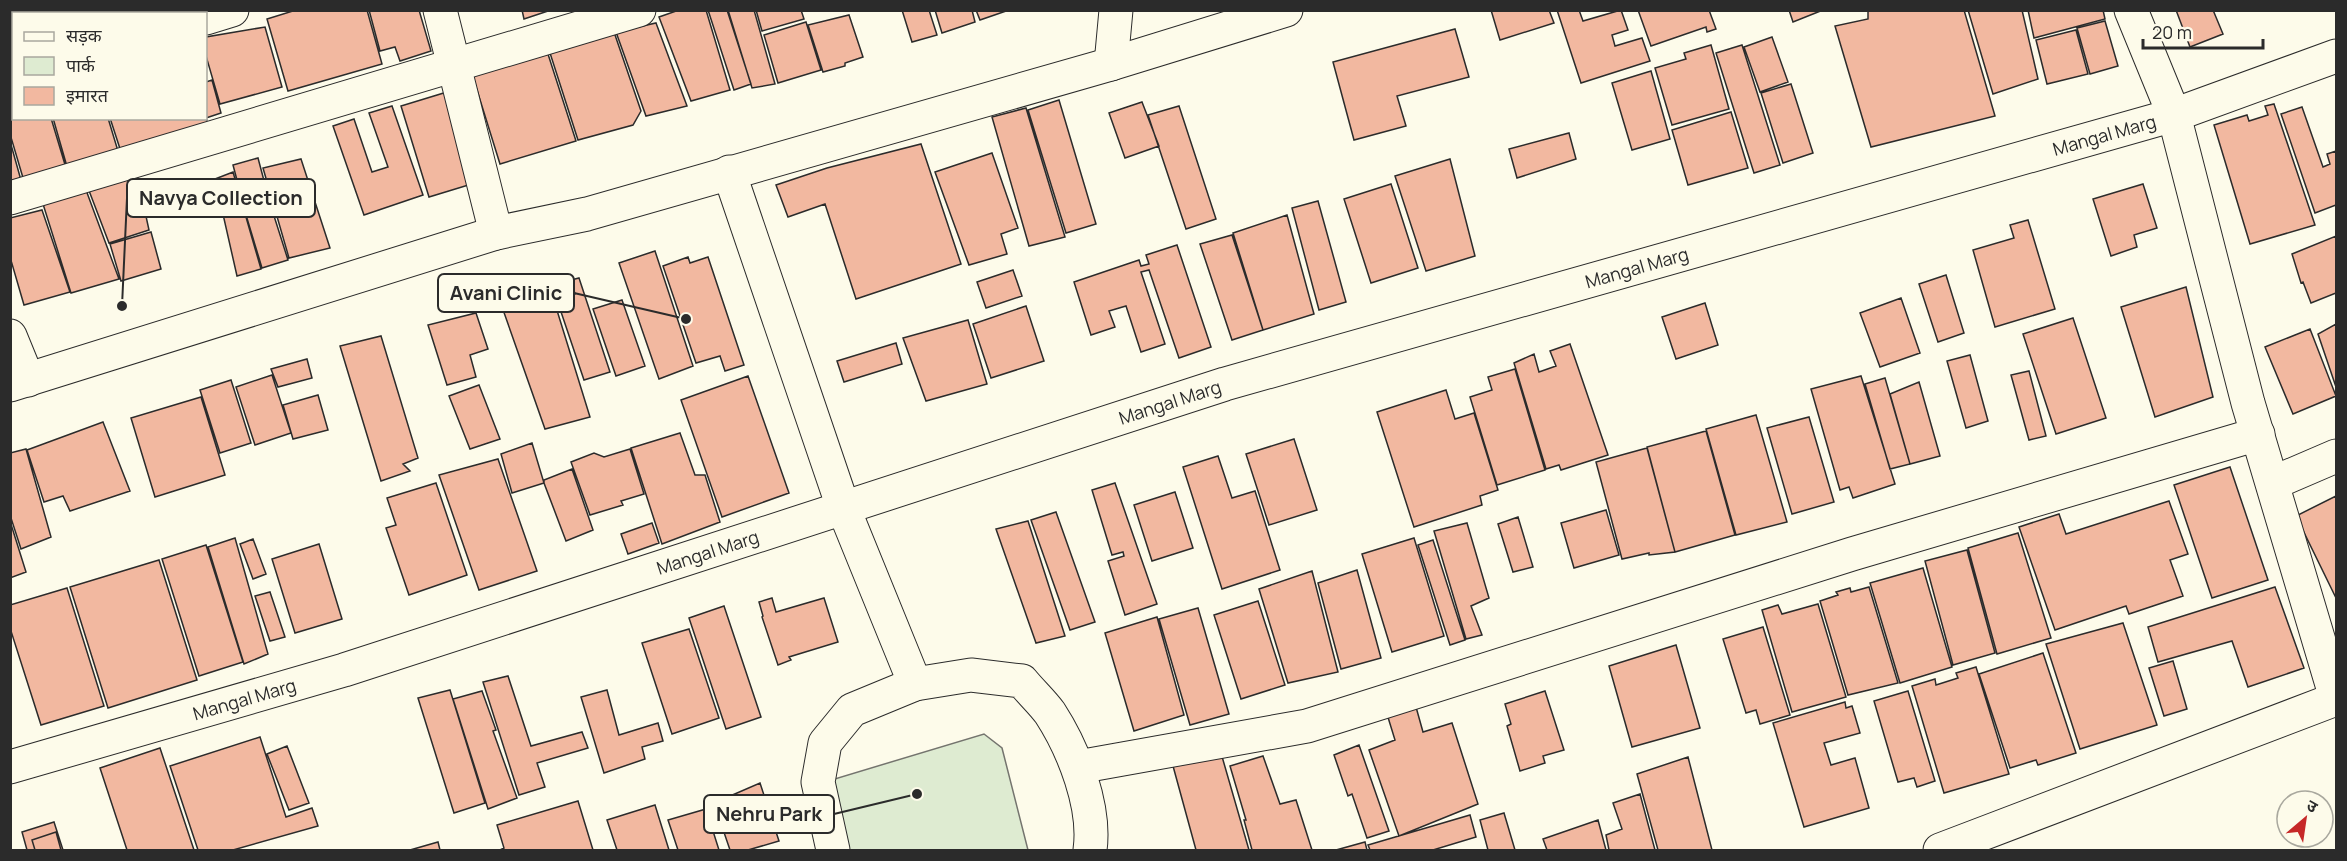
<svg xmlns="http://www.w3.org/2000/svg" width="2347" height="861" font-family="Manrope,'Noto Sans Devanagari',sans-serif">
<rect width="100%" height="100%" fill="#fdfbea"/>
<path fill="#deebd1" stroke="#74746e" stroke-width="1.5" d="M984,734L1002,748L1028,850H832L828,781Z"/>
<path fill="#f2b8a0" stroke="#2b2b2b" stroke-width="1.5" d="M10,10H19L20,14H14V71L10,59Z
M21,10H70L71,14H22Z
M296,10H367L382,64L288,91L267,19Z
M369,10H419L431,51L400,61L395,47L380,51Z
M522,10H551L524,19Z
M679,10H706L730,90L691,101L659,17Z
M708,10H727L751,84L734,90Z
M728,10H754L775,84L752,88Z
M756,10H801L804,19L762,31Z
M902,10H929L937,35L912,42Z
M935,10H972L975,22L942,33Z
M976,10H1009L980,20Z
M1491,10H1549L1554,23L1500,40Z
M1557,10H1579L1583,21L1621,10L1628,30L1612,35L1615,46L1642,38L1650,61L1581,83Z
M1638,10H1709L1716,29L1707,32L1706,27L1651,46Z
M1789,10H1823L1793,22Z
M1868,10H1964L1995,116L1871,147L1835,26L1868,19Z
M1968,10H2022L2038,79L1993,94Z
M2028,10H2103L2105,19L2034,38Z
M2176,10H2213L2223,34L2190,47Z
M849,15L863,57L845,63V66L823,72L808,25Z
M2105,21L2118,66L2090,74L2077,28Z
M806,22L821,70L778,83L764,35Z
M656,23L687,106L646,116L616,32Z
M265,27L282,87L220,104L206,56V37Z
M1455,29L1469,77L1397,96L1406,126L1354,140L1333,62Z
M2076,30L2088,74L2047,84L2036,40Z
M614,32L641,111L633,125L578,140L550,53Z
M1772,37L1788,82L1760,92L1744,47Z
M1711,45L1729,109L1672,125L1655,68L1686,59L1684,53Z
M1742,45L1780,165L1754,173L1716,53Z
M547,51L576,141L500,164L472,74Z
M1651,71L1670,139L1632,150L1612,83Z
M212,80L221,113L206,118L211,131L123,158L110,118H206V82Z
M1791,84L1813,153L1783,163L1761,93Z
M447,92L475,183L429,197L401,106Z
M14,95V118H51L69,178L26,188L10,134V96Z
M1059,100L1096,224L1066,233L1028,110Z
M1142,102L1159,146L1125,158L1109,113Z
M2274,104L2315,225L2250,244L2214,125L2247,115L2249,121L2268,115L2265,106Z
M392,106L423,195L364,215L333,126L354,119L372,172L388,167L369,113Z
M1179,106L1216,219L1186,229L1148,115Z
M2302,107L2323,167L2330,164L2327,154L2336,151V205L2315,213L2281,114Z
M1026,108L1065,237L1029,246L992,117Z
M1731,112L1748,168L1688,185L1672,130Z
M53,118H108L121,161L70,177Z
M1569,133L1576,159L1517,178L1509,149Z
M10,141L24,191L10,194Z
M921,144L961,264L856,299L825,204L788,217L776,185L827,168Z
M992,153L1018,228L1001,234L1007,254L969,265L935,172Z
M258,158L267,192L242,199L233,165Z
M301,159L330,248L289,258L263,168Z
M1450,159L1475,256L1426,271L1395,176Z
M233,172L261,269L237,276L215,179Z
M137,175L149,230L109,243L88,188Z
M1391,184L1418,268L1371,283L1344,199Z
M2143,184L2157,228L2134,235L2137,247L2111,256L2093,199Z
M86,190L119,279L71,293L43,204Z
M268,197L288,260L262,268L243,205Z
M1318,201L1346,302L1319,310L1292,208Z
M42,210L70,292L24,305L10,257V218Z
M1287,215L1314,314L1263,330L1233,233Z
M2028,220L2055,309L1995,327L1973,250L2014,238L2010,225Z
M151,232L161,269L121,281L110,244Z
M1232,235L1263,330L1232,340L1200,244Z
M2336,236V293L2311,303L2303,282L2301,283L2292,254Z
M1177,245L1211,347L1179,358L1149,270L1141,272L1165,344L1141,352L1126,306L1109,311L1115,327L1091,335L1074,282L1139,260L1141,266L1149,264L1146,255Z
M655,251L693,366L659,379L619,263Z
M688,257L690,263L708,257L744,365L725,371L720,356L696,363L663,266Z
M1013,270L1022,296L986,308L977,282Z
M1946,275L1964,333L1938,342L1919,284Z
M579,278L610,372L584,380L557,300L575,294L571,280Z
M2186,287L2213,397L2155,417L2121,307Z
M551,291L590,417L545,429L501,304Z
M1901,298L1920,353L1880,367L1860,313Z
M622,300L645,366L616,376L593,309Z
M1705,303L1718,345L1676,359L1662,317Z
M1026,306L1044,361L991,378L973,324Z
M476,313L488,349L470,355L476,377L447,385L428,325Z
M2073,318L2106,418L2056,434L2023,334Z
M968,320L987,384L926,401L903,338Z
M2336,324V387L2318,334Z
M2310,329L2336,396L2293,414L2265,347Z
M381,336L418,458L403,464L410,471L381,481L340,346Z
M896,343L902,364L844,382L837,361Z
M1570,344L1608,455L1561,470L1559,465L1546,469L1514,363L1534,354L1539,372L1556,366L1550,351Z
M1970,355L1988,421L1966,428L1947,361Z
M307,359L312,378L278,387L271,369Z
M1515,369L1545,470L1497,485L1470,397L1492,390L1488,377Z
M2029,371L2046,436L2029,440L2011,375Z
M272,375L291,433L255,445L236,387Z
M748,376L789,493L722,517L681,400Z
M1861,376L1895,484L1853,498L1849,487L1840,490L1811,389Z
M1885,378L1910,464L1890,469L1865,384Z
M231,380L251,443L220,453L200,390Z
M1919,382L1940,456L1910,464L1890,394Z
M479,385L500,439L470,449L449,396Z
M1446,390L1455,419L1474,413L1498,490L1480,496L1482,505L1414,527L1377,412Z
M318,395L328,430L293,439L283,405Z
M201,397L225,475L155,497L131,418Z
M1756,415L1787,522L1736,535L1706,429Z
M1809,417L1834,502L1792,514L1767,428Z
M103,422L130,491L70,511L63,496L44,502L27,450Z
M1706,431L1735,535L1675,552L1647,447Z
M680,433L695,475H705L720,522L662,544L631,448Z
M1294,439L1317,510L1269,525L1246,454Z
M532,443L544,483L512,493L501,454Z
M1647,448L1675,552L1649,555V553L1622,559L1596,462Z
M26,449L51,537L21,549L10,515V453Z
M630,449L644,494L621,501L623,505L590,515L571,462L594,453L604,457Z
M1218,456L1232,498L1255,491L1280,570L1222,589L1183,467Z
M498,459L537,571L479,590L439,475Z
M2230,467L2268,580L2212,598L2174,485Z
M572,469L593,530L566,541L544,483V480Z
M436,483L467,575L409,595L386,528L396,525L387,498Z
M1115,483L1157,604L1125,615L1108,561L1124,556L1123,552L1112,555L1092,490Z
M1175,492L1193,548L1152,561L1134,505Z
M2336,496V598L2296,516Z
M2169,501L2188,554L2170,560L2183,596L2129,614L2126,606L2055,630L2019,527L2059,514L2066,534Z
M1606,510L1619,555L1574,568L1561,523Z
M1056,512L1095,622L1070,630L1031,520Z
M1518,517L1533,567L1513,572L1498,524Z
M10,521L26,572L10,578Z
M1028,521L1065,636L1036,643L996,529Z
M652,523L659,543L628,554L621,534Z
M1467,523L1489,598L1471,606L1482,635L1466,639L1434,531Z
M2018,533L2051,638L1997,654L1968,548Z
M235,538L268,654L244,664L208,547Z
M1414,538L1444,636L1392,652L1362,554Z
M253,539L266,574L253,579L240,544Z
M1433,540L1465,640L1450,645L1418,545Z
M319,544L342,619L295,633L272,559Z
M206,545L243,662L199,676L162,559Z
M1967,550L1995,653L1953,665L1925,561Z
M159,560L197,680L108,708L70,587Z
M1923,568L1952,667L1900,683L1870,583Z
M1357,570L1381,658L1341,669L1318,583Z
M1312,571L1338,672L1288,683L1259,589Z
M1869,587L1898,683L1848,695L1820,601L1838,595L1836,592L1850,588L1851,592Z
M2275,587L2304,668L2248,687L2232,641L2158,662L2148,627Z
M67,588L104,706L41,725L10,628V605Z
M270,592L285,637L270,641L255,596Z
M772,598L776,612L824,598L838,642L789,657L791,660L778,665L762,617L763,616L759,602Z
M1258,601L1285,685L1241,699L1214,615Z
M1818,604L1846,697L1792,712L1762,610L1778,605L1782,614Z
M724,606L761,717L726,729L689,618Z
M1198,608L1229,714L1190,725L1159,619Z
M1157,617L1184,715L1134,731L1105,633Z
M2123,623L2157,725L2080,749L2046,644Z
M1763,627L1790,715L1760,724L1756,710L1746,713L1723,639Z
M689,629L719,718L672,734L642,643Z
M1676,645L1700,728L1632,747L1609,666Z
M2043,653L2076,753L2038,765L2036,760L2010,768L1979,674Z
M2173,661L2187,709L2164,716L2149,668Z
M1976,667L2009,774L1944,793L1912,686L1935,679L1936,685L1958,678L1956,673Z
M508,676L531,746L582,732L588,748L537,763L545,787L519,795L483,682Z
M450,690L485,803L454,813L418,698Z
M607,690L619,735L658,723L663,741L642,747L645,759L604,773L581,697Z
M482,691L496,730L493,731L517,798L488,809L453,699Z
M1545,691L1564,750L1543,756L1545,763L1520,771L1507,726L1511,724L1505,704Z
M1908,691L1935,781L1917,787L1914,778L1898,782L1874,701Z
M1845,702L1846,708L1852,706L1860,733L1824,743L1831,765L1855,758L1869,808L1804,827L1773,723Z
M1416,707L1423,732L1452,723L1478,804L1399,836L1369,750L1395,740L1387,714Z
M260,737L286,817L312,808L318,826L233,850H198L170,766Z
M1359,745L1389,831L1367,838L1352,794L1348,796L1334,755Z
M287,746L309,803L289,810L267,754Z
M160,748L194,850H127L100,768Z
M1221,753L1249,850H1196L1173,766Z
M1263,756L1280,804L1296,800L1312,850H1252L1244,820H1246L1230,766Z
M1688,757L1712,850H1658L1637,774Z
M760,783L779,841L748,850H730L714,803Z
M1640,794L1655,850H1609L1606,835L1622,829L1613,803Z
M578,801L593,850H500L504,848L497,825Z
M655,805L669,850H617L607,820Z
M706,809L719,850H678L668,820Z
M1504,813L1515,850H1488L1480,820Z
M1470,815L1476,837L1433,850H1370L1368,845Z
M1598,820L1606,850H1547L1543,839Z
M54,822L63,850H27L22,832Z
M56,832L61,850H35L32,840Z
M438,842L440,850H410Z
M1365,842L1367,850H1336Z"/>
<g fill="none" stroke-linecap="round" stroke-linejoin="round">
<g stroke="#2b2b2b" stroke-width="35">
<g id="minor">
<path d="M440,10L496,233"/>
<path d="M2131,10L2174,115L2248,403L2336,698"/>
<path d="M206,18L232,10"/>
<path d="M1111,64L1116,10"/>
<path d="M10,76L14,75"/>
<path d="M729,172L843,507L915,684"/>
<path d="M10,198L639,10"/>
<path d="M10,336L28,380"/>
<path d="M10,385L496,233L587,214L1111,64L1286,10"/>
<path d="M2273,483L2336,456"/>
<path id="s1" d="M10,767L344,670L1225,384L2174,115L2336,56"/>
<path d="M1078,767L1307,726L1852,554L2258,434"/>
<path d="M833,850L818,782L825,743L852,710L915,684L971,675L1022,681C1031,692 1042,702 1050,713C1074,750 1096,807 1090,850"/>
<path d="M1940,850L2336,699"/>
</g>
</g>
<use href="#minor" stroke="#fdfbea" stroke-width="33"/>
</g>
<g text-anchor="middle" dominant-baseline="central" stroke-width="4.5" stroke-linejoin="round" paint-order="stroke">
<g font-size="18" fill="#2b2b2b" stroke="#fdfbea">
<text stroke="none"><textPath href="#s1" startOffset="2188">Mangal Marg</textPath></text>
<text stroke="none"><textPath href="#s1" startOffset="1702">Mangal Marg</textPath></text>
<text stroke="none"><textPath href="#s1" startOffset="1216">Mangal Marg</textPath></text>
<text stroke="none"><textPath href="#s1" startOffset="730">Mangal Marg</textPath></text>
<text stroke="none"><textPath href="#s1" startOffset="244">Mangal Marg</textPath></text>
</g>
</g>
<path fill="none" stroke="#2b2b2b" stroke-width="2" d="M122 306L127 198M686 319L574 293M917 794L834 814"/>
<g fill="#2b2b2b" stroke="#fdfbea" stroke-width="2">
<circle cx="122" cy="306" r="6"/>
<circle cx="686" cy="319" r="6"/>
<circle cx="917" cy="794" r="6"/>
</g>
<g fill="#fdfbea" stroke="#2b2b2b" stroke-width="2">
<rect x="127" y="179" width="188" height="38" rx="6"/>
<rect x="438" y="274" width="136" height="38" rx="6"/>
<rect x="704" y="795" width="130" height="38" rx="6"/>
</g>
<g font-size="20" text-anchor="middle" font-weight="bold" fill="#2b2b2b">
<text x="221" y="205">Navya Collection</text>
<text x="506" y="300">Avani Clinic</text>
<text x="769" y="821">Nehru Park</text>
</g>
<rect width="2347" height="861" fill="none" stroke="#2b2b2b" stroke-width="24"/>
<rect x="12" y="12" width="195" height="108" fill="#fdfbea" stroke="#a9a89e" stroke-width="1.5"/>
<rect x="24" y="32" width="30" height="9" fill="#fdfbea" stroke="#a9a89e" stroke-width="1.5"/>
<text x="66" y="42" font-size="18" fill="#2b2b2b">सड़क</text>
<rect x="24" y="57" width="30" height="18" fill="#deebd1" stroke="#a9a89e" stroke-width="1.5"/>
<text x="66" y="72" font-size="18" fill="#2b2b2b">पार्क</text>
<rect x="24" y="87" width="30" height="18" fill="#f2b8a0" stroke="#a9a89e" stroke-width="1.5"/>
<text x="66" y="102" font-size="18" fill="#2b2b2b">इमारत</text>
<g transform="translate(2305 819) rotate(29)"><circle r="28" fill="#fdfbea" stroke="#a9a89e" stroke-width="1.5"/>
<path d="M0-4.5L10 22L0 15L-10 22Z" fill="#c62828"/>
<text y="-9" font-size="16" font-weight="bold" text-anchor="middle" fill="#2b2b2b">उ</text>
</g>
<path d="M2143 39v9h120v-9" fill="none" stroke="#2b2b2b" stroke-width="3"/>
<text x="2152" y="39" font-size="18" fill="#2b2b2b" stroke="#fdfbea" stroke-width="4.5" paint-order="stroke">20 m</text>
</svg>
